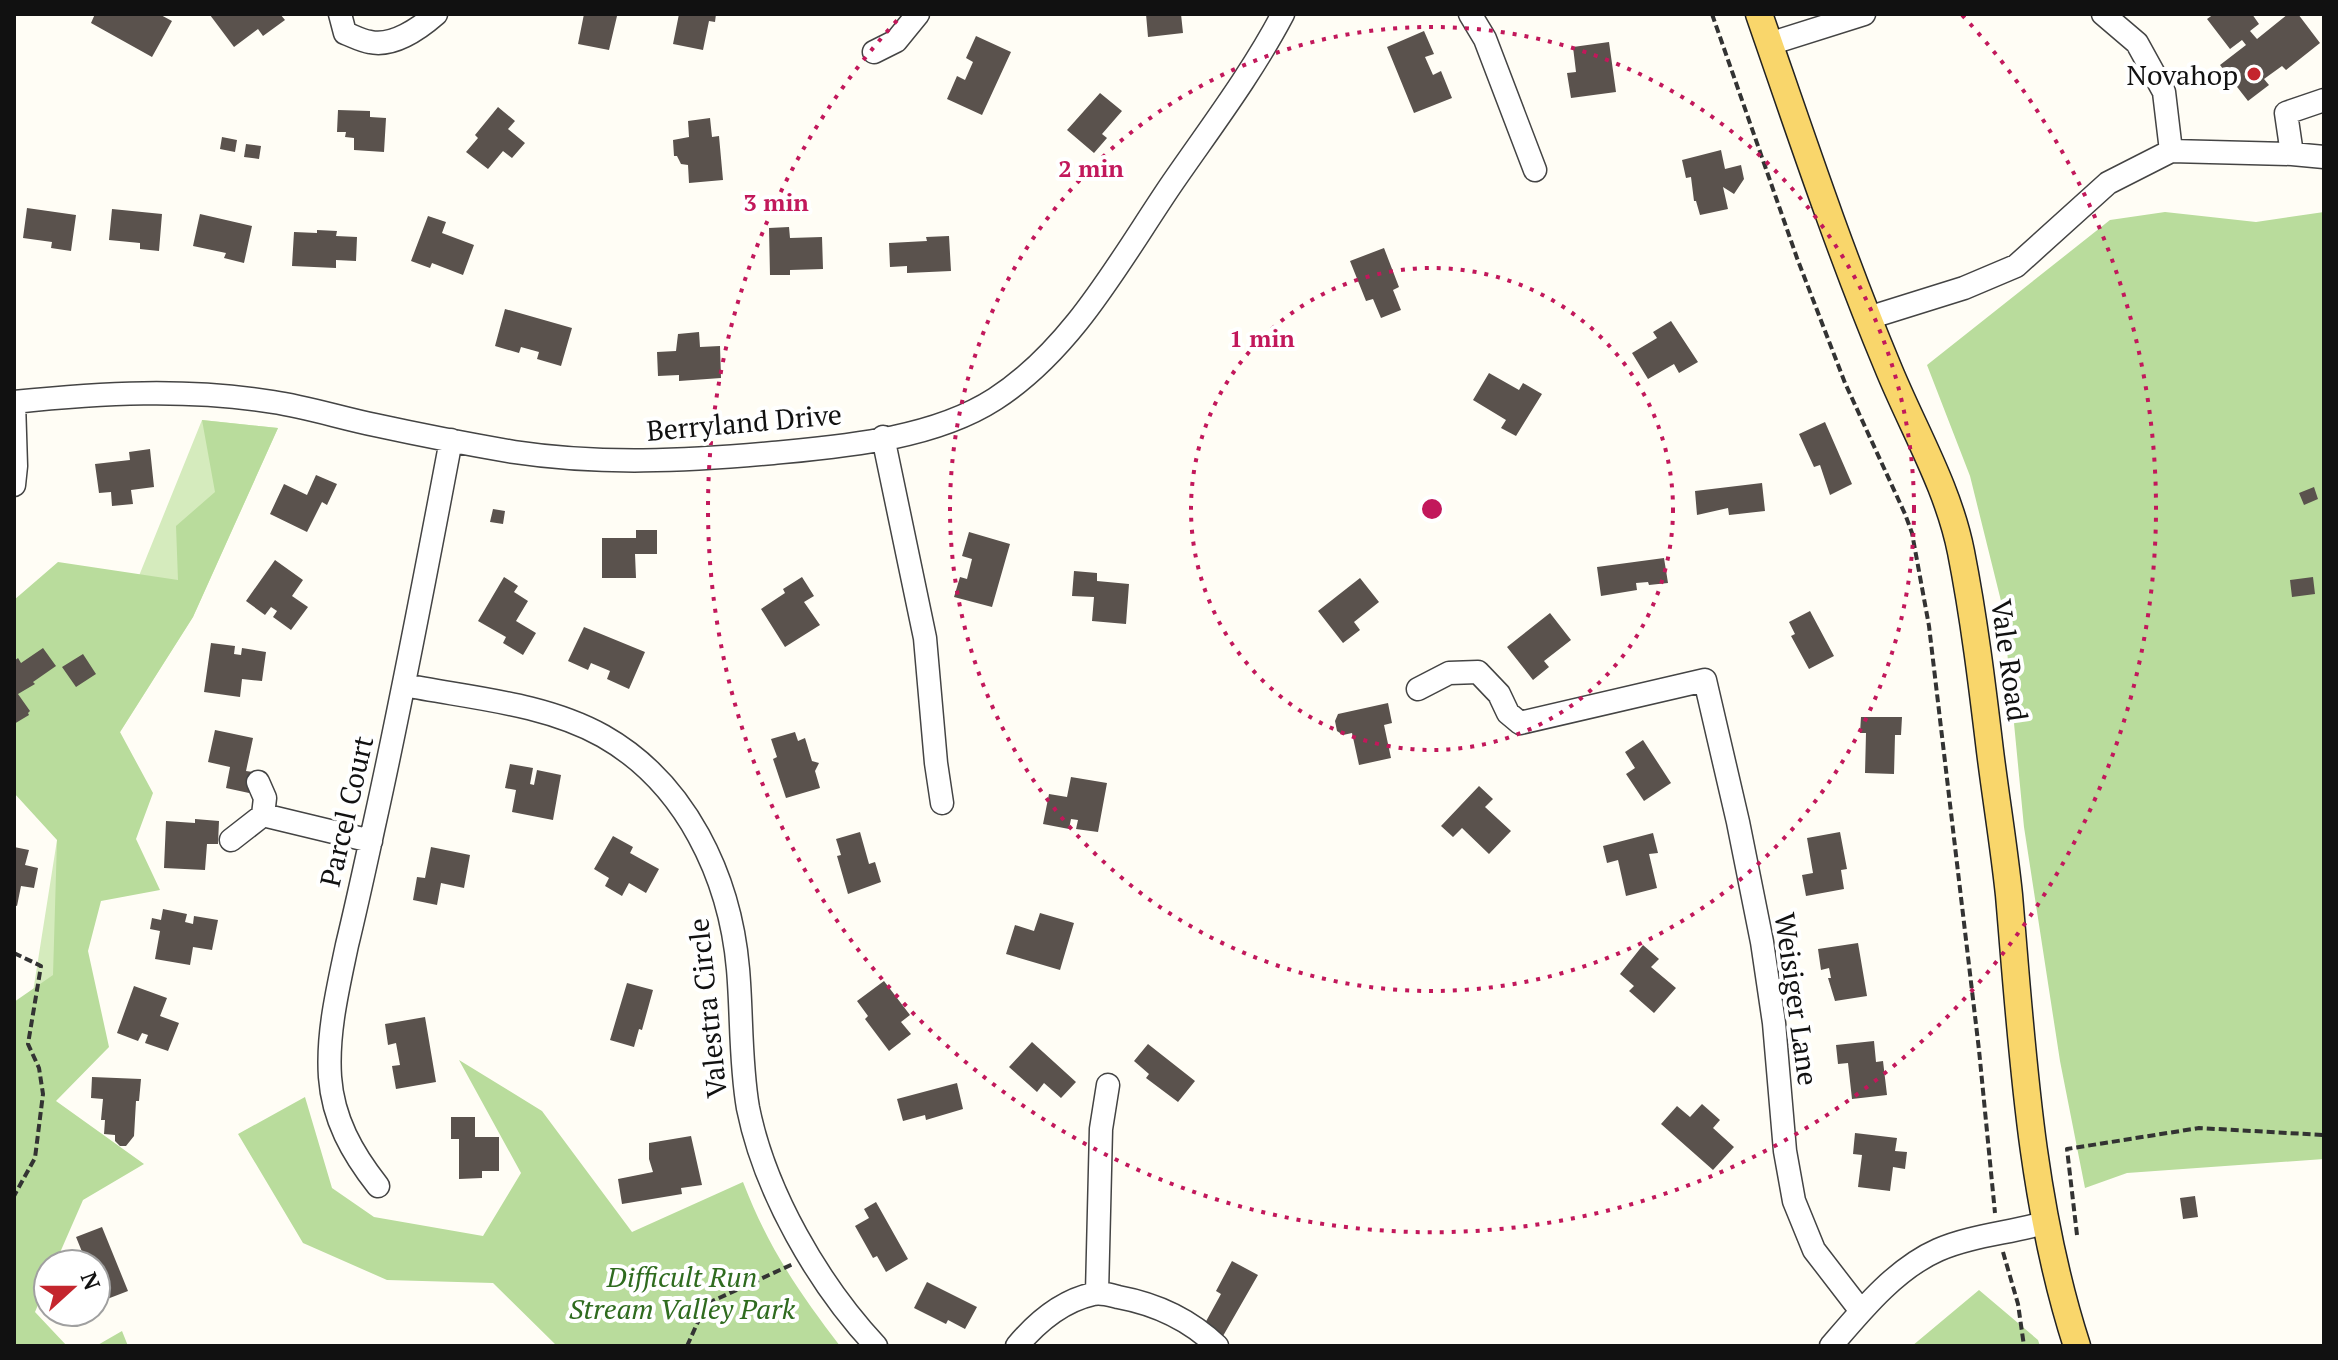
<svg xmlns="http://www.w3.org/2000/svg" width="2338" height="1360" font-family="'PT Serif',serif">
<rect width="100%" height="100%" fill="#fffdf5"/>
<path fill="#d5ebbd" d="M202,420L278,428L193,617L98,767L19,1226L14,1112L73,739Z"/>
<path fill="#b9dc9c" d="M2165,212L2256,222L2324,212V1159L2127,1173L2085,1188L2060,1061L2024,827L2003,609L1970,476L1927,365L2110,220Z
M202,420L278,428L193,617L120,732L153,793L136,839L160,890L101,901L88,951L109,1047L56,1101L144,1164L83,1200L55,1264H48V1281L35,1312L67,1346H14V1002L53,975L57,840L14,793V600L58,562L178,580L176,526L215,492Z
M459,1060L542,1111L632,1232L743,1182C768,1247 798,1291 840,1346H557L493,1283L387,1280L303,1243L238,1134L305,1097L332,1188L374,1217L483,1236L521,1173Z
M1979,1290L2038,1340L2040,1346H1912Z
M122,1331L128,1346H96Z"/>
<path fill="#5a524d" d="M95,14H159L172,21L152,57L91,23Z
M212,14H280L285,20L263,36L258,29L234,47L210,15Z
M584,14L617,16L609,50L578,44Z
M679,14H716L715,22L709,21L703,50L673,44Z
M1146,14H1181L1183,33L1148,37Z
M2214,14H2252L2259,24L2250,31L2257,39L2288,14H2298L2320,43L2286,70L2282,66L2264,79L2269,85L2248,101L2220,65L2246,45L2242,40L2230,49L2207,19Z
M1424,31L1434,54L1425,57L1433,75L1441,71L1452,98L1414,113L1387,47Z
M976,36L1011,52L982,115L947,99L957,76L965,80L973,62L966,58Z
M1609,42L1616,92L1571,98L1567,73L1576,72L1573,47Z
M1100,93L1122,111L1102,134L1107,138L1094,153L1067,130Z
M498,107L515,121L508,129L525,143L512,158L503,151L488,169L466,152L478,138L475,135Z
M338,110L370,111V117L386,118L384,152L354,150V138L345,137L346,132H337Z
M710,118L712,137L719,136L723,180L689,183L688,165L681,164L677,156H674L673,140L689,137L688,121Z
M222,137L237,140L235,152L220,149Z
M246,144L261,146L259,159L244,157Z
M1721,150L1725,169L1741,165L1744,179L1734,194L1723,187L1728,209L1700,215L1696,201H1694L1691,177L1686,178L1682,160Z
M27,208L76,215L71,251L51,248L52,242L23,238Z
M112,209L162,214L159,251L140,249V243L109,240Z
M200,214L252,226L244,263L224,258L226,253L193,246Z
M428,216L446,222L442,233L474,245L463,275L432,263L430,268L411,261Z
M789,227L790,238L822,237L823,269L790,270V275H770L769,228Z
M317,230L337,231L336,236L357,237L356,261L336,260V268L292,266L294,232L317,233Z
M949,236L951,271L907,273V266L890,267L889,243L927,241L926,237Z
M1384,248L1399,287L1393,290L1401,310L1381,318L1373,299L1366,301L1350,261Z
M505,309L572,328L561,366L537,359L539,352L521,347L519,353L495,346Z
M1671,321L1698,362L1679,373L1674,364L1648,379L1632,353L1657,338L1653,332Z
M699,332L700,347L720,346L721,378L679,381V375L658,376L657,352L676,351L678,334Z
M1489,373L1519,390L1523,383L1542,394L1516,436L1501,428L1506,420L1473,400Z
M1825,422L1852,484L1830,495L1820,465L1814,467L1799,434Z
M150,449L154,487L131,490L133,504L112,506L111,492L99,493L95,464L130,460L129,452Z
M316,475L337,484L327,505L322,502L307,532L270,514L284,484L307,495Z
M1762,483L1765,511L1729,515L1728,508L1697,515L1695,491Z
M2314,487L2318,499L2304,505L2299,493Z
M493,509L505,511L503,524L490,522Z
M636,530H657V554H635L636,578H602V538H636Z
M969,532L1010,544L992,607L954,597L960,577L967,579L972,559L962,556Z
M1664,558L1668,583L1649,585L1648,582L1636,583L1637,590L1601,596L1597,567Z
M275,560L303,580L292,596L308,607L291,630L273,617L277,611L271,607L265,615L246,601Z
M1074,571L1097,573V581L1129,584L1126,624L1092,621L1094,597L1072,596Z
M504,577L518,586L514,592L528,601L516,621L536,633L523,655L503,643L506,637L478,621Z
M802,577L814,596L804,602L820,625L785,647L761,609L785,593L783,589Z
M2313,577L2315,594L2292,597L2290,580Z
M1360,578L1379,602L1354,622L1360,630L1343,643L1318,611Z
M1810,611L1834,656L1809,669L1791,636L1795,634L1789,622Z
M1550,613L1571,640L1544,661L1549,667L1533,680L1507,647Z
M584,627L645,652L629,689L607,679L610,671L591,663L588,670L568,661Z
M211,643L235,646L234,654L241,655L242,648L266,652L262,681L242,679L240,697L204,692Z
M43,648L56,666L33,682L35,684L18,694L30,711L28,713L29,715L14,724V661L18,658L21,663Z
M83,654L96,674L76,687L62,667Z
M1388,703L1392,723L1384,725L1391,758L1359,765L1352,733L1343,735L1337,731L1335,721L1338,714Z
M1861,717H1902L1901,735H1895L1894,774L1865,773L1866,733H1860Z
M215,730L253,738L246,771L253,772L249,793L226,788L230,767L208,762Z
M795,732L798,741L805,738L812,761L819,763L815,771L820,788L786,798L773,759L777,757L771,739Z
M1643,740L1671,783L1644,801L1626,774L1635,768L1625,752Z
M510,764L533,768L530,784L534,785L537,770L561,775L553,820L512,812L516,790L505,788Z
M1071,777L1107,783L1098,832L1076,829L1078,820L1071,819L1069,829L1043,824L1049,794L1067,797Z
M1479,786L1493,799L1485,807L1511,831L1489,854L1462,828L1453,837L1441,826Z
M195,819L219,821L218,844H207L205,870L164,868L166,821L195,823Z
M860,832L869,864L875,862L881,882L848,894L837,856L841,855L836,839Z
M1840,832L1847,869L1841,870L1844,889L1806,896L1802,875L1813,873L1807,838Z
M1653,833L1658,853L1649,854L1657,888L1626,896L1618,860L1607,863L1603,846Z
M613,836L633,847L630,853L659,869L646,893L629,883L622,896L605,886L609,878L594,869Z
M14,847L29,850L25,865L38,868L34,888L21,886L17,906L14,905Z
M431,847L470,855L464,888L441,883L437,905L413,900L417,877L425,878Z
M163,909L187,914L185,922L193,924L194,916L218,920L212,950L193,947L190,965L155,959L160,931L150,929L152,918L161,920Z
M1040,913L1074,923L1060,970L1006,954L1015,925L1034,931Z
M1858,943L1867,996L1835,1001L1828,978H1831L1829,968L1821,970L1818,949Z
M1643,945L1659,959L1651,967L1676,988L1654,1013L1629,991L1634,986L1620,974Z
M884,981L910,1015L901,1022L911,1034L889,1051L865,1019L868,1016L857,1001Z
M627,983L653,990L642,1030L639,1029L634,1047L610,1040Z
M134,986L167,998L160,1016L179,1023L168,1051L145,1043L148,1035L142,1033L138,1041L117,1033Z
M425,1017L436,1082L396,1089L392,1066L400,1065L396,1043L388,1045L385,1024Z
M1874,1041L1876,1062L1883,1061L1887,1095L1852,1099L1848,1063L1838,1064L1836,1045Z
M1032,1042L1076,1082L1061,1098L1044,1083L1037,1092L1009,1067Z
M1148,1044L1195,1081L1178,1102L1146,1078L1149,1074L1134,1061Z
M92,1077L141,1079L139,1101H136L134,1136L126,1146H120L115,1141V1135L104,1134L105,1120H101L103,1099L91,1098Z
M957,1083L963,1109L926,1120L925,1115L903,1121L897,1099Z
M1702,1104L1720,1120L1713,1128L1734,1147L1713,1170L1661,1124L1677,1106L1690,1117Z
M451,1117H475V1137H499V1171H482V1178L459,1179V1139H451Z
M1855,1133L1897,1138L1895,1151L1907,1152L1905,1169L1893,1167L1890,1191L1858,1187L1862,1155L1853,1154Z
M691,1136L702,1185L681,1188L682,1194L622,1204L618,1179L653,1172L649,1159V1143Z
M2195,1196L2198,1217L2183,1219L2180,1198Z
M876,1202L908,1259L886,1272L877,1256L873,1258L855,1226L869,1218L864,1209Z
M102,1227L128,1291L102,1301L96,1286V1264H87L76,1237Z
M1232,1261L1258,1275L1223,1336L1204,1325L1221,1294L1216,1291Z
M927,1282L977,1307L965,1329L948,1320L946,1324L914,1308Z"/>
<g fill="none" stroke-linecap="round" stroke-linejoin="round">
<g stroke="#444" stroke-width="25">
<path id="minor" d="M340,14L345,33C353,36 362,41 370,42C393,47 420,28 436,14
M1470,14L1485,39L1535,170
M1769,44L1864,14
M874,52L896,41L918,14
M2171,151L2292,154L2324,157
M2292,154L2286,113L2324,100
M1868,318L1964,288L2016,266L2108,183L2171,151L2164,92L2137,43L2103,14
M14,402C101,393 186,388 273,402C307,407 341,418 375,425C421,435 467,444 514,452C600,465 686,461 773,453C845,446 933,439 995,399C1074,348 1121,258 1173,182C1211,127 1252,73 1283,14
M883,437L925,638L936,763L942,803
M14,485L16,466L14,402
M404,685C470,698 544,703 603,736C686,783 730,877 738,969C742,1014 740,1062 748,1108C765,1192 818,1284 876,1346
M1418,689L1449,673L1478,672L1499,694L1508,713L1520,723L1705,680L1738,822L1762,942L1774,1023L1785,1151L1794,1201L1814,1250L1861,1311
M258,782L265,798L263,815
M231,840L263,815L371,841
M378,1186C352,1153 333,1119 330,1077C327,1033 338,988 347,945C357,904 366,862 375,821C403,695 427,567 451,440
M1097,1293L1101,1129L1108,1085
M1017,1346C1037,1322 1062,1301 1093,1294C1101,1292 1110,1295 1118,1297C1156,1304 1189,1319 1217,1346
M1831,1346C1861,1311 1895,1269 1938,1250C1972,1235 2012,1233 2047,1222"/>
</g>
<g stroke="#222" stroke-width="29">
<path id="major" d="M1759,14C1800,132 1839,250 1887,365C1912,427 1948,486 1961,552C1974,618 1982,684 1990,751C1996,799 2004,847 2009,895C2022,1046 2030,1201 2077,1346"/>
</g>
<path stroke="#333" stroke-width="4" stroke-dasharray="8 4" stroke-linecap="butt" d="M1712,14L1797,258L1845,383L1905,514L1912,533L1929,626L1979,1050L1995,1213
M14,953L41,966L28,1044L39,1068L43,1094L35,1158L14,1196
M2077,1235L2067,1149L2199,1128L2324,1135
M2003,1252L2018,1304L2024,1346
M687,1346L706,1304L793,1264"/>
<use href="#minor" stroke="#fff" stroke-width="22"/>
<use href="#major" stroke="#f9d66b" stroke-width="26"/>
</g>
<g fill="none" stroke="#c2185b" stroke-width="4" stroke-dasharray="4 8">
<circle cx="1432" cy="509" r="241"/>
<circle cx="1432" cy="509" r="482"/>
<path d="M1962 15A724 724 0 1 1 902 15"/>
</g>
<circle fill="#c4262e" stroke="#fff" stroke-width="3" cx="2254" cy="74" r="8"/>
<g text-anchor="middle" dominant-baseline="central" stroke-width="8" stroke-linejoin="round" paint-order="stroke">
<g font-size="28" fill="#111" stroke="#fff" text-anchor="end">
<text x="2238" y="74">Novahop</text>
</g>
<g font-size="28" fill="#111" stroke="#fff">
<text transform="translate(744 422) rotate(-5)">Berryland Drive</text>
<text transform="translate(2010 660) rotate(82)">Vale Road</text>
<text transform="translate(346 811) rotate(-77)">Parcel Court</text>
<text transform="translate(1797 999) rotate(82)">Weisiger Lane</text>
<text transform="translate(707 1008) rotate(-96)">Valestra Circle</text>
</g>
<g font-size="28" font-style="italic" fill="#2f6b1f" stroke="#fff">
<text x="682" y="1276">Difficult Run<tspan x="682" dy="32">Stream Valley Park</tspan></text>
</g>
</g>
<circle cx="1432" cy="509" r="12" fill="#c2185b" stroke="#fff" stroke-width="4"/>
<g font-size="24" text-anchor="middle" font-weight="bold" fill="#c2185b" stroke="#fff" stroke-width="8" stroke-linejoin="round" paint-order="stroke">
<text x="1091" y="177">2 min</text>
<text x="776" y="211">3 min</text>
<text x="1262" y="347">1 min</text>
</g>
<rect width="2338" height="1360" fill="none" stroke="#111111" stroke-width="32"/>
<g transform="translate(72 1288) rotate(69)"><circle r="38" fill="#ffffff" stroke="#a0a0a0" stroke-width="2"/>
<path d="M0-6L14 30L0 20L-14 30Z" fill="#c4262e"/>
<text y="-12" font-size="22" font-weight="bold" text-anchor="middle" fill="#111111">N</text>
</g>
</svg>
